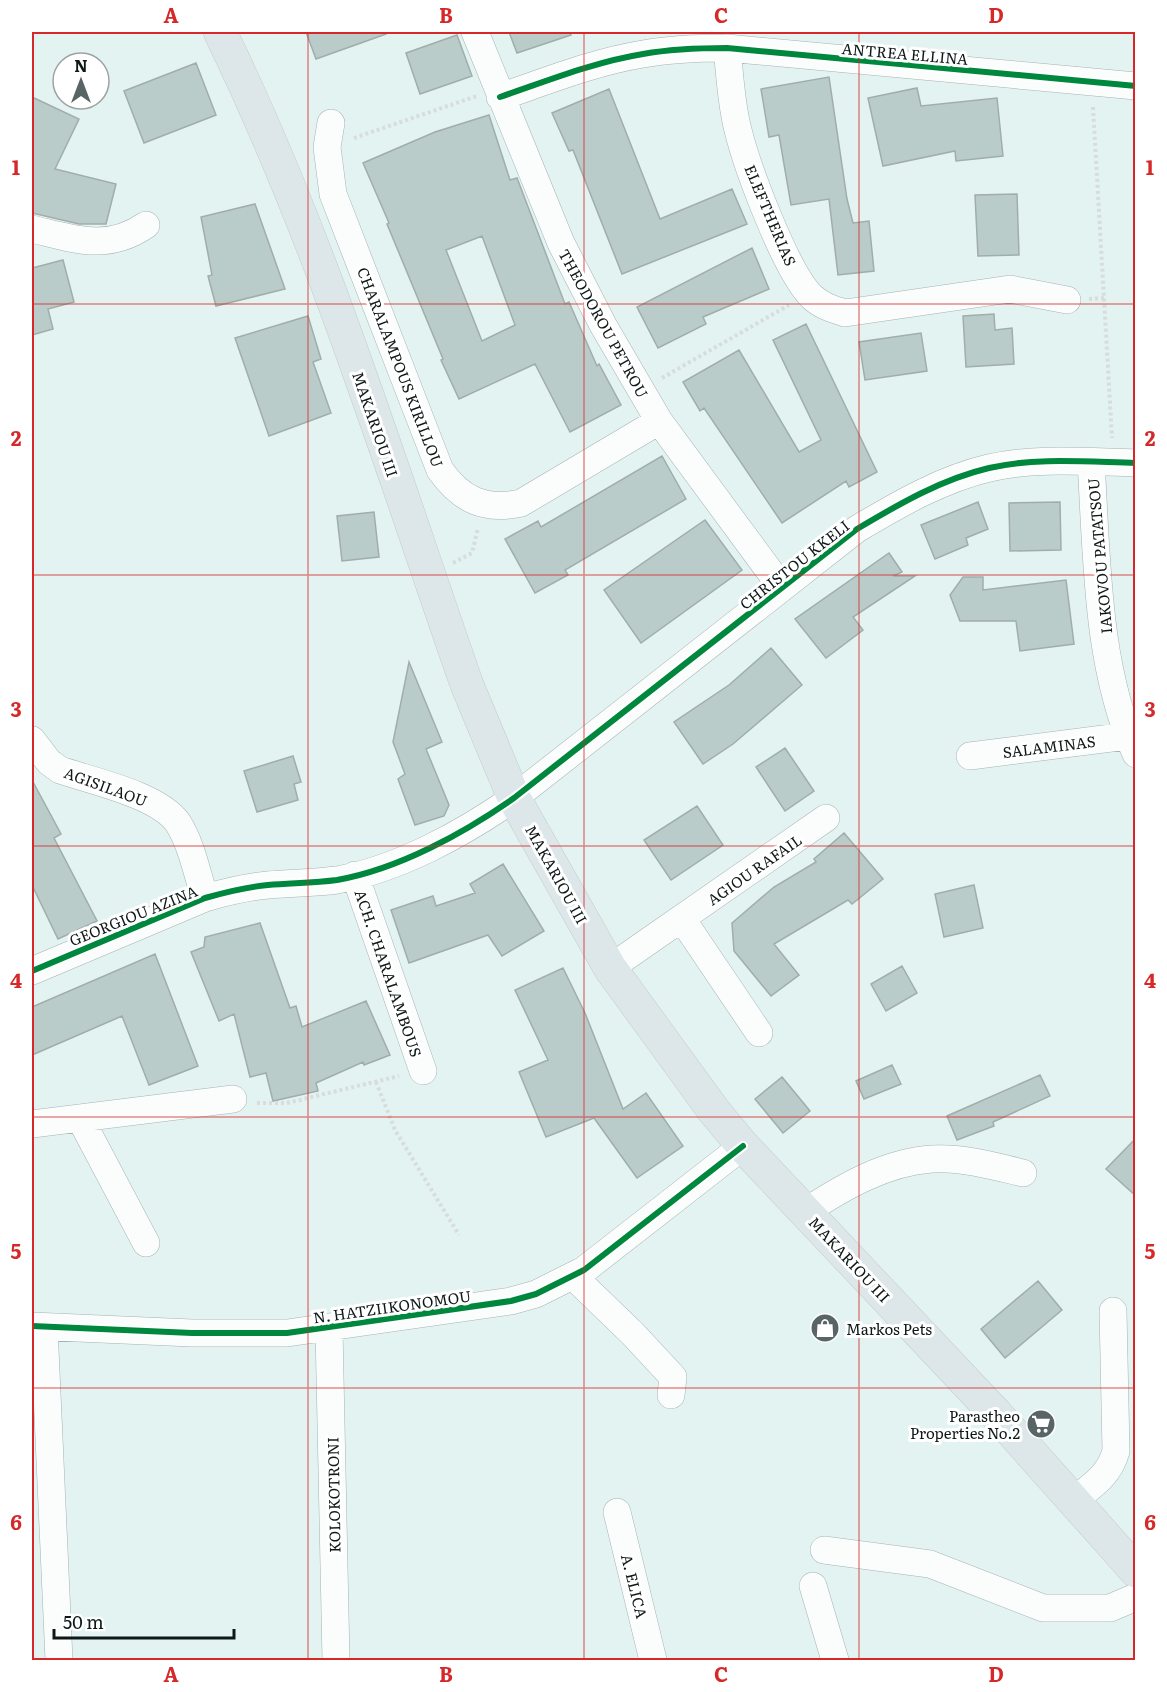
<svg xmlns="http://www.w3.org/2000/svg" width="1167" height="1692" font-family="Literata,serif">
<rect width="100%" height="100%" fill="#e2f3f2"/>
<path fill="#b9ccc9" stroke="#a1adab" stroke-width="1.5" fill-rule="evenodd" d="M306,32H385L386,34L316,59Z
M509,32H570L571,35L517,53Z
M457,35L472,76L420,94L406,53Z
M196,63L216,115L144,143L124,91Z
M829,77L847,199L853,223L869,221L874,271L838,275L829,199L791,205L779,135L769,137L761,89Z
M917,88L921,106L997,98L1003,156L956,161L955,151L883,166L868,98Z
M609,89L660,219L732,189L747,224L622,274L573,150L569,151L552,113Z
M32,97L79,119L55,169L116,184L106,224H79L32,213Z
M489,115L510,180L517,178L565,304L569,302L597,366L599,364L621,405L570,432L535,364L459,399L441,360L443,359L387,224L389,223L363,163L435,132ZM482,236L515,325L482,341L446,250Z
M1017,194L1019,255L978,256L975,195Z
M255,204L285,289L216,306L208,276L212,275L201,217Z
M752,248L769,289L703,317L706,324L658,348L637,307Z
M63,260L74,302L48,309L53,329L32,335V268Z
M994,314L995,330L1012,328L1014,364L966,367L963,316Z
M308,316L321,359L313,362L331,413L269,436L235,338Z
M806,324L877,472L849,487L846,481L782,523L704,408L700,411L683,382L739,350L799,452L821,440L773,340Z
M921,333L927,371L865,380L859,342Z
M662,456L686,499L565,570L568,575L535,593L505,539L538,521L541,527Z
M978,502L988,529L966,538L968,545L935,559L921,525Z
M1060,502L1061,550L1010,551L1009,503Z
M374,512L379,557L342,561L337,516Z
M705,520L742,570L641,643L604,590Z
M889,553L902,572L893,576H915L853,617L863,630L826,658L795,619Z
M963,577H983V590L1066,580L1074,644L1020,651L1016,621H960L950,595Z
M771,648L802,685L733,744L703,764L674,722L729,685Z
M409,662L442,742L426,749L449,805L444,816L415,825L398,779L405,774L393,742Z
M785,748L814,791L785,811L756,767Z
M293,756L301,782L294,784L298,800L257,812L244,771Z
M32,780L61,834L54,838L97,921L58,939L32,885Z
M697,806L723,845L671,880L644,840Z
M844,833L883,879L852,904L848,900L774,944L799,975L771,996L734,951L732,923L774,887L816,862L814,859Z
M503,864L544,931L502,956L488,935L409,963L391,910L433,896L436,906L475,893L470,884Z
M974,885L983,928L944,937L935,894Z
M260,923L290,1008L296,1006L302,1027L366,1001L390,1055L364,1065L363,1062L316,1083L318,1091L273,1101L266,1073L250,1077L234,1014L219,1021L191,952L204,947L205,937Z
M155,954L198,1066L149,1085L122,1016L32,1055V1007Z
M902,966L917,993L886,1011L871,984Z
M563,968L585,1013L623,1109L646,1093L683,1146L637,1178L594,1118L546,1137L519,1072L548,1060L515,990Z
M892,1065L901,1084L864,1099L856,1081Z
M1040,1075L1050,1096L993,1122L994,1126L957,1140L947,1116Z
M782,1077L810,1111L783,1133L755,1099Z
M1136,1138V1196L1106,1169Z
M1038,1281L1062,1310L1005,1358L981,1329Z"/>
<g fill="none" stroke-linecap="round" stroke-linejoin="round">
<g stroke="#a6b2b2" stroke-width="28">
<path id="minor" d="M475,32L561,243L603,325L659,421L782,588
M727,48C730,75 731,104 738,130C747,167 786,272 812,297C822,306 832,309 845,313L1010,289L1067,300
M500,97C547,81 594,62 643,54C671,49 698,48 727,48L1136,86
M331,123L327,147L333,194L440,470C461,500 485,511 521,503L659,421
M32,229C74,239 107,252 146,225
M1091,462C1097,557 1096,666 1136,754
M32,740L49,762L60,770C92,781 159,795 178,823C192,845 197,874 205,898
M970,756L1127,736
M355,875L423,1071
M682,919L759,1033
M610,968L826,818
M32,971L205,898C226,892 246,887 268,885C291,883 314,883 337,880C399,869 464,833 514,798L857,529C899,504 942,479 989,468C1036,457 1088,462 1136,463
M80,1118L146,1243
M32,1124L233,1099
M805,1212C843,1187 886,1162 932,1159C961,1157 994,1166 1023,1173
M573,1276L633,1334L673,1377L671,1395
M32,1326L192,1333H287L511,1301L536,1294L584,1270L743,1146
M44,1327L59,1660
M329,1329L336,1660
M1073,1501C1093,1485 1109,1476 1116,1451L1113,1311
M617,1512L653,1660
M824,1550L930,1564L1043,1608H1110L1136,1597
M813,1586L835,1660"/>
</g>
<g stroke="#c4cdcc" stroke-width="34">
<path id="major" d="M220,32C322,241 390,465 467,685L514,798L610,968L714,1111L743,1146L997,1415L1136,1571"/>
</g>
<path stroke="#d7dcdc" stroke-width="4" stroke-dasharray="3 3" stroke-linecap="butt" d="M1093,107L1112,438
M354,138L477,96
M1089,299L1104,298
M662,378L789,305
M453,563L472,553L478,528
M376,1082L395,1130L459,1235
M257,1103H287L399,1076"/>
<use href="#minor" stroke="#fbfdfd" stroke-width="27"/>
<use href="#major" stroke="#dde6e8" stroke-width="33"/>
<g stroke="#fff" stroke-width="10">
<path id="cycleway" d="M500,97C547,81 594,62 643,54C671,49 698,48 727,48L1136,86
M32,971L205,898C226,892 246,887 268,885C291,883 314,883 337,880C399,869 464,833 514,798L857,529C899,504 942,479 989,468C1036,457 1088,462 1136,463
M32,1326L192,1333H287L511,1301L536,1294L584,1270L743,1146"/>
</g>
<use href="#cycleway" stroke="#00873e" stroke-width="6"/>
</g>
<path fill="none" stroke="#d62828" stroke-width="1.5" stroke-opacity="0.55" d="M308,32V1660M584,32V1660M859,32V1660M32,304H1136M32,575H1136M32,846H1136M32,1117H1136M32,1388H1136"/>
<defs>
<g id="shop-disc" transform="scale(1.5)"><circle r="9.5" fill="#586564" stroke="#fff"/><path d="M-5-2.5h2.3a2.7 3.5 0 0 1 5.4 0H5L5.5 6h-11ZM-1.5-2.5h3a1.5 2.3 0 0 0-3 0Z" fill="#fff"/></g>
<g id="supermarket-disc" transform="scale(1.5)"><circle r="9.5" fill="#586564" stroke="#fff"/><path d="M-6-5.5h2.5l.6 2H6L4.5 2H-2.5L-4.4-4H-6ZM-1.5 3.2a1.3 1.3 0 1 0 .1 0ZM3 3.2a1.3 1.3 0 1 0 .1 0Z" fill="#fff"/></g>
</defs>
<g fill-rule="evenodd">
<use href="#shop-disc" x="825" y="1328"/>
<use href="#supermarket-disc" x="1041" y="1424"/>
</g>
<g text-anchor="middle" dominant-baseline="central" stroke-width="6" stroke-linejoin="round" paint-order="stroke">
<g font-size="15" fill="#0d1817" stroke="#fff">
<text transform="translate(905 53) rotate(5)">ANTREA ELLINA</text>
<text transform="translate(771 215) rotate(67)">ELEFTHERIAS</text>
<text transform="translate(604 323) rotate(61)">THEODOROU PETROU</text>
<text transform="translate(401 367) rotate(69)">CHARALAMPOUS KIRILLOU</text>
<text transform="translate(376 424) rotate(71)">MAKARIOU III</text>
<text transform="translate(1099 556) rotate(-95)">IAKOVOU PATATSOU</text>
<text transform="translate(794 564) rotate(-38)">CHRISTOU KKELI</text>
<text transform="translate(1049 746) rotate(-7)">SALAMINAS</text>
<text transform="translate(106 786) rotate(20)">AGISILAOU</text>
<text transform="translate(754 869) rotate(-35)">AGIOU RAFAIL</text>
<text transform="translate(557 874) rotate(61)">MAKARIOU III</text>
<text transform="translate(133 915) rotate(-22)">GEORGIOU AZINA</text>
<text transform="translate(389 973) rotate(71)">ACH. CHARALAMBOUS</text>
<text transform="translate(850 1259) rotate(47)">MAKARIOU III</text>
<text transform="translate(392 1306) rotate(-8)">N. HATZIIKONOMOU</text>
<text transform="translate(333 1495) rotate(-91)">KOLOKOTRONI</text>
<text transform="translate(635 1586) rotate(76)">A. ELICA</text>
</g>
<g font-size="15" fill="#0d1817" stroke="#fff" text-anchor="start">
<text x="846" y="1328">Markos Pets</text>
<text x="1020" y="1415" text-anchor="end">Parastheo<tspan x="1020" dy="17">Properties No.2</tspan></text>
</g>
</g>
<rect width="1167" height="1692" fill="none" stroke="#ffffff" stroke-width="66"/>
<g transform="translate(81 81)"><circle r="28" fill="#ffffff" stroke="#9ea3a2" stroke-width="1.5"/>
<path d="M0-4.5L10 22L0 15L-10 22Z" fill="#586564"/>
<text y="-9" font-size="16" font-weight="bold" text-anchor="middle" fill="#0d1817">N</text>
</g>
<path d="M54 1629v9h180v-9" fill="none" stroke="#0d1817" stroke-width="3"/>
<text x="63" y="1629" font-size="18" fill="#0d1817" stroke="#ffffff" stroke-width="4.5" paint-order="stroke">50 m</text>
<rect x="33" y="33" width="1101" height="1626" fill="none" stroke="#d62828" stroke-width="2"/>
<g font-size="20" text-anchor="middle" font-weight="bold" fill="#d62828">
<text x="171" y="23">A</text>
<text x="446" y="23">B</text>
<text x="721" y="23">C</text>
<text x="996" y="23">D</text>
<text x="16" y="175">1</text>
<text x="1150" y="175">1</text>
<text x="16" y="446">2</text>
<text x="1150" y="446">2</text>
<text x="16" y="717">3</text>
<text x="1150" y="717">3</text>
<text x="16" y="988">4</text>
<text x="1150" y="988">4</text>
<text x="16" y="1259">5</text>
<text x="1150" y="1259">5</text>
<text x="16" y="1530">6</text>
<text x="1150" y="1530">6</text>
<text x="171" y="1682">A</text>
<text x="446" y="1682">B</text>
<text x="721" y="1682">C</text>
<text x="996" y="1682">D</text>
</g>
</svg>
